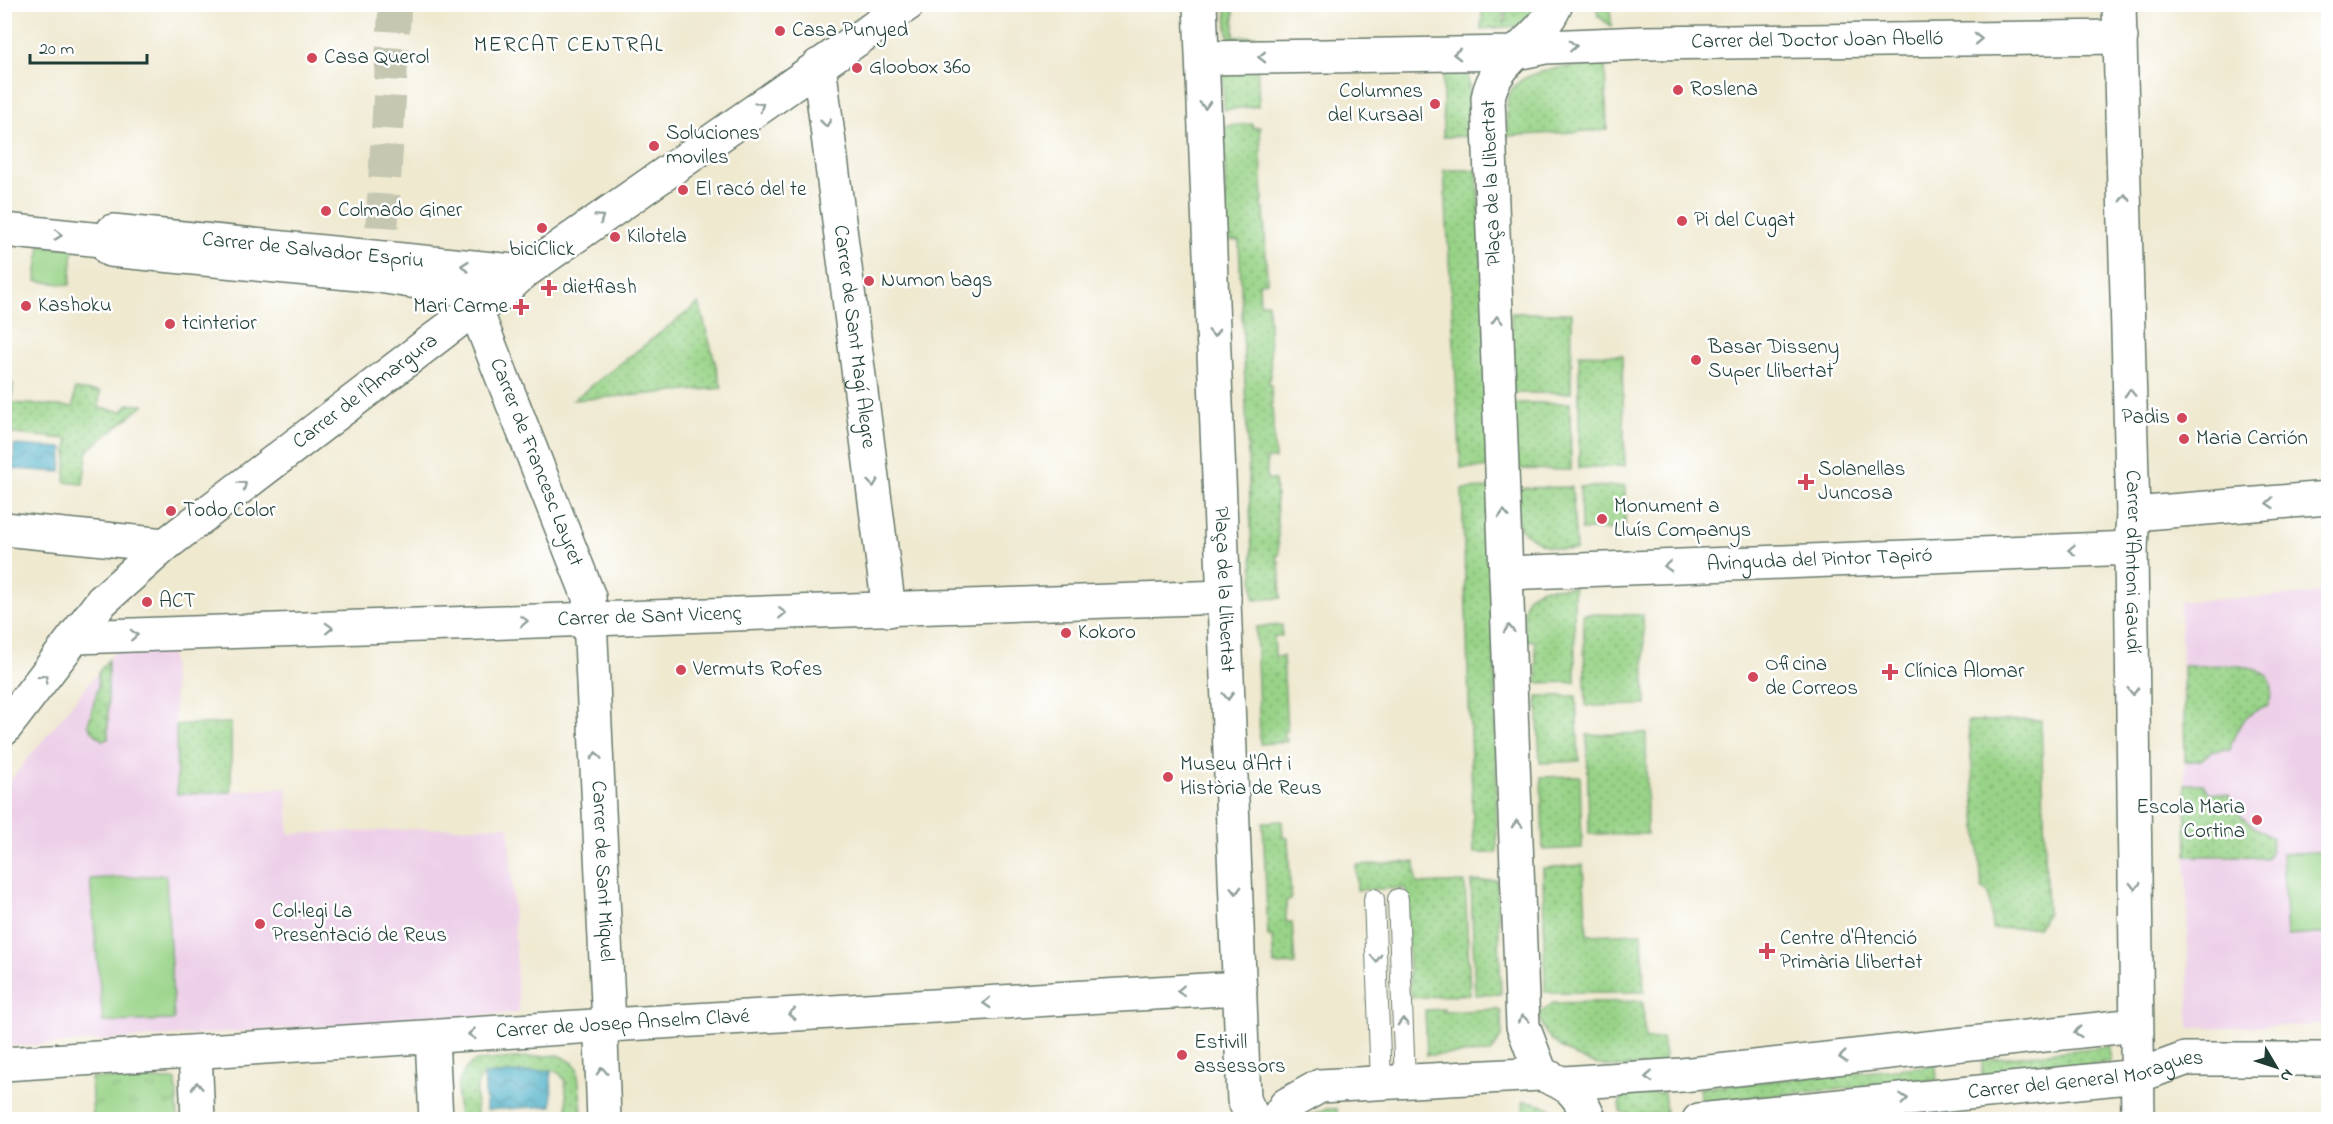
<svg xmlns="http://www.w3.org/2000/svg" width="2333" height="1124" font-family="'Indie Flower',sans-serif">
<defs>
<pattern id="grass-dots" width="8" height="8" patternUnits="userSpaceOnUse" patternTransform="scale(1.5)"><rect width="8" height="8" fill="#98d387"/><path d="M2 2h.1M6 6h.1" fill="none" stroke="#7bac6f" stroke-width="1.8" stroke-linecap="round"/></pattern>
<pattern id="park-tufts" width="24" height="20" patternUnits="userSpaceOnUse" patternTransform="scale(1.5)"><rect width="24" height="20" fill="#98d387"/><path d="M3 7l-1-3M5 7V3M7 7l1-3M15 17l-1-3M17 17v-4M19 17l1-3" fill="none" stroke="#7bac6f"/></pattern>
<pattern id="water-waves" width="16" height="10" patternUnits="userSpaceOnUse" patternTransform="scale(1.5)"><rect width="16" height="10" fill="#46adc5"/><path d="M0 5q4-4 8 0t8 0" fill="none" stroke="#3a8ea1"/></pattern>
</defs>
<rect width="100%" height="100%" fill="#fff"/>
<filter id="ink" filterUnits="userSpaceOnUse"><feTurbulence type="fractalNoise" baseFrequency=".0167" numOctaves="2"/><feDisplacementMap in="SourceGraphic" scale="12" xChannelSelector="R" yChannelSelector="G"/><feConvolveMatrix kernelMatrix="1 2 1 2 8 2 1 2 1" color-interpolation-filters="sRGB"/></filter>
<filter id="wash" filterUnits="userSpaceOnUse"><feTurbulence type="fractalNoise" baseFrequency=".008" numOctaves="4" result="noise"/><feDisplacementMap in="SourceGraphic" scale="24" xChannelSelector="R" yChannelSelector="G"/><feGaussianBlur stdDeviation="1.35" result="paint"/><feColorMatrix in="noise" values="0 0 0 0 0 0 0 0 0 0 0 0 0 0 0 0 0 1.4 0 .05"/><feComposite in="paint" operator="in"/></filter>
<g filter="url(#wash)">
<rect width="100%" height="100%" fill="#efe9d0"/>
<path fill="#edd0e8" d="M2328,593V1025L2189,1028L2185,778L2180,602Z
M171,648L176,725L177,794L287,788L289,834L509,826L519,1013L5,1047L4,788L116,650Z"/>
<path fill="url(#grass-dots)" stroke="#5c885e" stroke-width="1.5" d="M1226,5H1234V37L1256,36L1257,52L1230,42L1227,29Z
M1483,5H1504L1503,23H1505L1507,5H1542L1521,26L1481,29Z
M1596,5H1610L1611,26L1598,16Z
M1257,62L1259,106L1224,110L1223,77L1229,69Z
M1443,62L1460,67L1468,78L1474,136L1443,137Z
M1605,65L1607,130L1507,136C1508,124 1505,109 1508,98C1517,65 1578,66 1605,65Z
M1252,124L1253,128L1260,127L1263,202H1261V208L1264,209L1267,282L1259,283L1260,303H1268L1271,378H1269V384L1271,385L1275,459H1267V480H1275L1279,555H1277V561H1279L1281,598L1254,600L1239,241L1226,240L1224,126Z
M1444,170H1477L1493,468H1461Z
M699,303L722,388L573,400Z
M1511,313H1572L1571,393H1512Z
M1579,354L1622,355L1625,466L1579,468Z
M4,384H13L12,403L73,407L75,389L100,392L99,408L122,411L129,404L144,405L88,450L83,484L65,482L68,439L5,433Z
M1512,403H1570L1571,470L1513,469Z
M1625,486V529L1581,530L1580,487Z
M1572,487L1576,550C1553,550 1534,544 1519,527L1513,488Z
M1493,488L1497,853H1474L1462,489Z
M1574,587L1575,682L1537,683L1535,641L1524,640V611L1527,597L1542,588Z
M1583,614L1643,615L1646,705L1586,706Z
M1282,625V636H1274L1275,657L1283,656L1287,731H1284V738H1287V742L1260,744L1256,627Z
M108,660V739L102,740L92,731L88,725L98,687V673Z
M2183,666C2212,667 2290,654 2268,705C2246,713 2235,727 2230,750L2212,751L2201,760L2185,762Z
M1537,696H1576L1579,761L1540,763Z
M2041,720L2047,914L2038,927L1992,929L1989,894L1982,888L1968,721Z
M231,723V792L177,794L176,725Z
M1646,733L1647,834H1589L1587,735Z
M1580,776L1582,848L1543,850L1541,777Z
M2185,784H2203L2210,793L2230,795C2235,818 2254,827 2272,838L2271,850L2266,859L2242,856H2187Z
M1282,821L1283,838H1288L1291,900L1286,901V922H1292L1295,964L1274,965L1272,936H1268L1263,822Z
M1415,862L1416,881L1418,884L1465,882L1470,994L1410,998L1406,888L1357,890L1356,865Z
M1583,865L1587,935L1642,933L1644,992H1545L1543,868Z
M1497,880L1501,994L1475,995L1471,882Z
M1643,1001L1645,1039L1662,1038L1665,1055L1662,1065C1645,1066 1627,1068 1610,1067C1586,1065 1537,1042 1540,1013L1553,1003Z
M1444,1009V1012L1497,1009L1501,1012L1502,1035L1491,1053L1427,1055L1425,1010Z
M2110,1046L2111,1062L1982,1076V1060Z
M558,1055L572,1062L577,1067L583,1119H568L565,1080L557,1071L551,1070L484,1075C472,1085 477,1105 477,1119L459,1120C457,1094 453,1079 474,1061Z
M1936,1065L1937,1080L1701,1102L1700,1088Z
M1664,1092L1666,1113L1629,1116L1620,1111L1619,1104L1624,1096Z
M1523,1101C1538,1102 1553,1107 1563,1119H1523Z
M1326,1109H1337L1338,1119H1308L1314,1114Z"/>
<path fill="url(#park-tufts)" stroke="#5c885e" stroke-width="1.5" d="M91,1078L176,1080L178,1119H93Z"/>
<path fill="#98d387" stroke="#5c885e" stroke-width="1.5" d="M40,245L73,248L70,285L36,281Z
M2328,851V933L2287,936L2282,854Z
M166,875L174,1020L103,1022L90,879Z"/>
<path fill="url(#water-waves)" stroke="#32757c" stroke-width="1.5" d="M14,445L63,448L61,472L13,469Z
M551,1070L552,1106L486,1110L484,1075Z"/>
</g>
<g filter="url(#ink)">
<g fill="none" stroke-linecap="round" stroke-linejoin="round">
<path stroke="#c5c7b1" stroke-width="33" stroke-dasharray="33 16" stroke-linecap="butt" d="M379,276L395,4"/>
<g stroke="#68796b" stroke-width="22">
<path id="lane" d="M1374,899L1381,1082
M1398,899L1405,1081"/>
</g>
<g stroke="#68796b" stroke-width="36">
<g id="street">
<path id="s1" d="M1200,4L1244,1100L1254,1120"/>
<path id="s2" d="M2119,4L2133,514L2131,548L2138,1120"/>
<path id="s3" d="M1203,58L1516,53L1545,47L1643,43L2121,37"/>
<path id="s4" d="M819,65L889,610"/>
<path d="M4,230L111,241"/>
<path id="s5" d="M499,295L379,276L110,250L113,231L524,272"/>
<path id="s6" d="M475,308L589,597L609,1025L601,1039L604,1120"/>
<path d="M2133,514L2328,498"/>
<path d="M4,529L165,545"/>
<path id="s7" d="M1506,573L2131,548"/>
<path id="s8" d="M76,637L1224,597"/>
<path id="s9" d="M4,729L102,601L165,545L475,308L499,295L524,272L908,4"/>
<path d="M432,1037L436,1120"/>
<path d="M195,1052L198,1120"/>
<path id="s10" d="M4,1064L609,1025L1240,988"/>
<path d="M1541,1074L1523,1026L1488,98C1495,57 1542,41 1556,4"/>
<path d="M1564,1083L1682,1075L2136,1025"/>
<path d="M1276,1120L1286,1105L1320,1086L1541,1074C1570,1085 1577,1091 1590,1120"/>
<path id="s11" d="M1699,1120L2138,1076L2185,1059H2328"/>
</g>
</g>
<use href="#lane" stroke="#fff" stroke-width="20"/>
<use href="#street" stroke="#fff" stroke-width="33"/>
</g>
<defs><path id="oneway-chevron" d="M-2-3.5L2.5 0L-2 3.5" fill="none" stroke-width="1.6" stroke-linecap="round" stroke-linejoin="round" transform="scale(1.5)"/></defs>
<g stroke="#8f9e9a">
<use href="#oneway-chevron" transform="translate(1978 39) rotate(-1)"/>
<use href="#oneway-chevron" transform="translate(1573 46) rotate(-2)"/>
<use href="#oneway-chevron" transform="translate(1457 54) rotate(179)"/>
<use href="#oneway-chevron" transform="translate(1262 57) rotate(179)"/>
<use href="#oneway-chevron" transform="translate(1205 105) rotate(88)"/>
<use href="#oneway-chevron" transform="translate(760 106) rotate(-35)"/>
<use href="#oneway-chevron" transform="translate(826 123) rotate(83)"/>
<use href="#oneway-chevron" transform="translate(2125 198) rotate(-92)"/>
<use href="#oneway-chevron" transform="translate(600 218) rotate(-35)"/>
<use href="#oneway-chevron" transform="translate(58 235) rotate(6)"/>
<use href="#oneway-chevron" transform="translate(465 266) rotate(-174)"/>
<use href="#oneway-chevron" transform="translate(1497 320) rotate(-92)"/>
<use href="#oneway-chevron" transform="translate(1214 333) rotate(88)"/>
<use href="#oneway-chevron" transform="translate(2130 393) rotate(-92)"/>
<use href="#oneway-chevron" transform="translate(873 483) rotate(83)"/>
<use href="#oneway-chevron" transform="translate(243 485) rotate(-37)"/>
<use href="#oneway-chevron" transform="translate(2270 503) rotate(175)"/>
<use href="#oneway-chevron" transform="translate(1504 514) rotate(-92)"/>
<use href="#oneway-chevron" transform="translate(2072 550) rotate(178)"/>
<use href="#oneway-chevron" transform="translate(1668 566) rotate(178)"/>
<use href="#oneway-chevron" transform="translate(782 613) rotate(-2)"/>
<use href="#oneway-chevron" transform="translate(524 621) rotate(-2)"/>
<use href="#oneway-chevron" transform="translate(329 628) rotate(-2)"/>
<use href="#oneway-chevron" transform="translate(1509 629) rotate(-93)"/>
<use href="#oneway-chevron" transform="translate(134 635) rotate(-2)"/>
<use href="#oneway-chevron" transform="translate(44 678) rotate(-52)"/>
<use href="#oneway-chevron" transform="translate(2133 691) rotate(89)"/>
<use href="#oneway-chevron" transform="translate(1228 696) rotate(88)"/>
<use href="#oneway-chevron" transform="translate(596 756) rotate(-93)"/>
<use href="#oneway-chevron" transform="translate(1517 824) rotate(-92)"/>
<use href="#oneway-chevron" transform="translate(2135 886) rotate(89)"/>
<use href="#oneway-chevron" transform="translate(1236 890) rotate(88)"/>
<use href="#oneway-chevron" transform="translate(1376 958) rotate(88)"/>
<use href="#oneway-chevron" transform="translate(1181 991) rotate(177)"/>
<use href="#oneway-chevron" transform="translate(987 1003) rotate(177)"/>
<use href="#oneway-chevron" transform="translate(792 1014) rotate(177)"/>
<use href="#oneway-chevron" transform="translate(1523 1019) rotate(-95)"/>
<use href="#oneway-chevron" transform="translate(1403 1022) rotate(-92)"/>
<use href="#oneway-chevron" transform="translate(2078 1032) rotate(174)"/>
<use href="#oneway-chevron" transform="translate(472 1034) rotate(176)"/>
<use href="#oneway-chevron" transform="translate(1843 1057) rotate(174)"/>
<use href="#oneway-chevron" transform="translate(602 1071) rotate(-92)"/>
<use href="#oneway-chevron" transform="translate(1649 1077) rotate(176)"/>
<use href="#oneway-chevron" transform="translate(197 1086) rotate(-93)"/>
<use href="#oneway-chevron" transform="translate(1904 1099) rotate(-6)"/>
</g>
</g>
<g fill="#d1495b" stroke="#fff" stroke-width="2">
<circle cx="780" cy="31" r="6"/>
<circle cx="312" cy="58" r="6"/>
<circle cx="857" cy="68" r="6"/>
<circle cx="1678" cy="90" r="6"/>
<circle cx="1435" cy="104" r="6"/>
<circle cx="654" cy="146" r="6"/>
<circle cx="683" cy="190" r="6"/>
<circle cx="326" cy="211" r="6"/>
<circle cx="1682" cy="221" r="6"/>
<circle cx="542" cy="228" r="6"/>
<circle cx="615" cy="237" r="6"/>
<circle cx="869" cy="281" r="6"/>
<path d="M546 279h6v6h6v6h-6v6h-6v-6h-6v-6h6z"/>
<circle cx="26" cy="306" r="6"/>
<path d="M518 298h6v6h6v6h-6v6h-6v-6h-6v-6h6z"/>
<circle cx="170" cy="324" r="6"/>
<circle cx="1696" cy="360" r="6"/>
<circle cx="2182" cy="418" r="6"/>
<circle cx="2184" cy="439" r="6"/>
<path d="M1803 473h6v6h6v6h-6v6h-6v-6h-6v-6h6z"/>
<circle cx="171" cy="511" r="6"/>
<circle cx="1602" cy="519" r="6"/>
<circle cx="147" cy="602" r="6"/>
<circle cx="1066" cy="633" r="6"/>
<circle cx="681" cy="670" r="6"/>
<path d="M1887 663h6v6h6v6h-6v6h-6v-6h-6v-6h6z"/>
<circle cx="1753" cy="677" r="6"/>
<circle cx="1168" cy="777" r="6"/>
<circle cx="2257" cy="820" r="6"/>
<circle cx="260" cy="924" r="6"/>
<path d="M1764 942h6v6h6v6h-6v6h-6v-6h-6v-6h6z"/>
<circle cx="1182" cy="1055" r="6"/>
</g>
<g text-anchor="middle" dominant-baseline="central" stroke-width="5" stroke-linejoin="round" paint-order="stroke">
<g font-size="21" fill="#1f3d34" stroke="#fff" text-anchor="start">
<text x="792" y="31">Casa Punyed</text>
<text x="324" y="58">Casa Querol</text>
<text x="869" y="68">Gloobox 360</text>
<text x="1690" y="90">Roslena</text>
<text x="1423" y="92" text-anchor="end">Columnes<tspan x="1423" dy="24">del Kursaal</tspan></text>
<text x="666" y="134">Soluciones<tspan x="666" dy="24">moviles</tspan></text>
<text x="695" y="190">El racó del te</text>
<text x="338" y="211">Colmado Giner</text>
<text x="1694" y="221">Pi del Cugat</text>
<text x="627" y="237">Kilotela</text>
<text x="542" y="250" text-anchor="middle">biciClick</text>
<text x="881" y="281">Numon bags</text>
<text x="562" y="288">dietflash</text>
<text x="38" y="306">Kashoku</text>
<text x="508" y="307" text-anchor="end">Mari Carme</text>
<text x="182" y="324">tcinterior</text>
<text x="1708" y="348">Basar Disseny<tspan x="1708" dy="24">Super Llibertat</tspan></text>
<text x="2170" y="418" text-anchor="end">Padis</text>
<text x="2196" y="439">Maria Carrión</text>
<text x="1818" y="470">Solanellas<tspan x="1818" dy="24">Juncosa</tspan></text>
<text x="1614" y="507">Monument a<tspan x="1614" dy="24">Lluís Companys</tspan></text>
<text x="183" y="511">Todo Color</text>
<text x="159" y="602">ACT</text>
<text x="1078" y="633">Kokoro</text>
<text x="1765" y="665">Oficina<tspan x="1765" dy="24">de Correos</tspan></text>
<text x="693" y="670">Vermuts Rofes</text>
<text x="1904" y="672">Clínica Alomar</text>
<text x="1180" y="765">Museu d'Art i<tspan x="1180" dy="24">Història de Reus</tspan></text>
<text x="2245" y="808" text-anchor="end">Escola Maria<tspan x="2245" dy="24">Cortina</tspan></text>
<text x="272" y="912">Col·legi La<tspan x="272" dy="24">Presentació de Reus</tspan></text>
<text x="1780" y="939">Centre d'Atenció<tspan x="1780" dy="24">Primària Llibertat</tspan></text>
<text x="1194" y="1043">Estivill<tspan x="1194" dy="24">assessors</tspan></text>
</g>
<g font-size="21" fill="#1f3d34" stroke="#fff">
<text stroke="none"><textPath href="#s3" startOffset="615">Carrer del Doctor Joan Abelló</textPath></text>
<text transform="translate(1492 183) rotate(-92)">Plaça de la Llibertat</text>
<text stroke="none"><textPath href="#s5" startOffset="612">Carrer de Salvador Espriu</textPath></text>
<text stroke="none"><textPath href="#s4" startOffset="274">Carrer de Sant Magí Alegre</textPath></text>
<text stroke="none"><textPath href="#s9" startOffset="498">Carrer de l'Amargura</textPath></text>
<text stroke="none"><textPath href="#s6" startOffset="166">Carrer de Francesc Layret</textPath></text>
<text stroke="none"><textPath href="#s7" startOffset="314">Avinguda del Pintor Tapiró</textPath></text>
<text stroke="none"><textPath href="#s2" startOffset="558">Carrer d'Antoni Gaudí</textPath></text>
<text stroke="none"><textPath href="#s1" startOffset="586">Plaça de la Llibertat</textPath></text>
<text stroke="none"><textPath href="#s8" startOffset="574">Carrer de Sant Vicenç</textPath></text>
<text stroke="none"><textPath href="#s6" startOffset="585">Carrer de Sant Miquel</textPath></text>
<text stroke="none"><textPath href="#s10" startOffset="620">Carrer de Josep Anselm Clavé</textPath></text>
<text stroke="none"><textPath href="#s11" startOffset="390">Carrer del General Moragues</textPath></text>
</g>
<g font-size="22" letter-spacing="1.5" fill="#1f3d34" stroke="#fff">
<text x="569" y="46">MERCAT CENTRAL</text>
</g>
</g>
<rect width="2333" height="1124" fill="none" stroke="#fff" stroke-width="24"/>
<g transform="translate(2276 1067) rotate(129)" stroke="#ffffff" stroke-width="4.5" paint-order="stroke">
<path d="M0-4.5L10 22L0 15L-10 22Z" fill="#1f3d34"/>
<text y="-9" font-size="16" font-weight="bold" text-anchor="middle" fill="#1f3d34">N</text>
</g>
<path d="M30 54v9h117v-9" fill="none" stroke="#1f3d34" stroke-width="3"/>
<text x="39" y="54" font-size="18" fill="#1f3d34" stroke="#ffffff" stroke-width="4.5" paint-order="stroke">20 m</text>
</svg>
